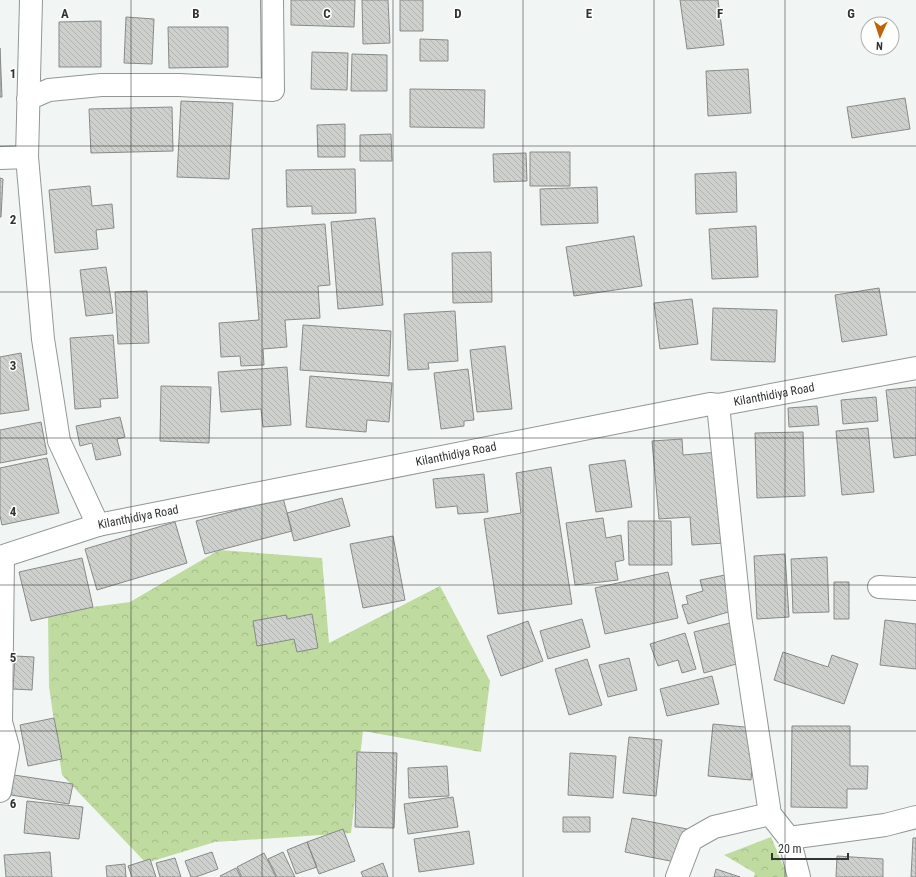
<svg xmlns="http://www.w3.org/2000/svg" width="916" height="877" font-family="'Roboto Condensed',sans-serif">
<defs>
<pattern id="forest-crowns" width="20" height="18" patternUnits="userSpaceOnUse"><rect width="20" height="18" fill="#bfdb9f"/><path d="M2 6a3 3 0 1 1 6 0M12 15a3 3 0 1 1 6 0" fill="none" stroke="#a5bd89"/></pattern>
<pattern id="building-back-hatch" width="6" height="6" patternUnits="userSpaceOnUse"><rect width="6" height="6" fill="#cdd0cd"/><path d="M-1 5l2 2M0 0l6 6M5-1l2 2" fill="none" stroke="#b0b3b0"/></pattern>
</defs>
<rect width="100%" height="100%" fill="#f1f6f4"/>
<path fill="url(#forest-crowns)" d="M219,550L322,558L329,643L440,586L490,681L481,752L363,731L351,833L215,842L146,863L62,775L49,687L48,613L130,602Z
M771,837L788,877H754L755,873L724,855Z"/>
<path fill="url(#building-back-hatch)" stroke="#878a88" d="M291,0H355L354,27L291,25Z
M362,0H388L390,43L363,44Z
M400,0H423V31H400Z
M680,0H718L724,45L687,49Z
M126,17L154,19L152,64L124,63Z
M101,21V67H59V22Z
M168,27H228V67L169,68Z
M420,39L448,40V61H420Z
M0,48L2,97H0Z
M312,52L348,53L347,90L311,89Z
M352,54L387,55V91H351Z
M748,69L751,113L708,116L706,71Z
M410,89L485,90L484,128L410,127Z
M905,98L910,129L852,138L847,107Z
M181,101L233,103L229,179L177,177Z
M172,107L173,151L91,153L89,109Z
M345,124V157H318L317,125Z
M391,134L392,161H360V135Z
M530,152H570V186H530Z
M526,153L527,181L494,182L493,154Z
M355,169L356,213L312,214V206L287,207L286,170Z
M736,172L737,212L696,214L695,174Z
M0,178L3,179L1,217H0Z
M90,186L92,206L112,204L114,228L96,230L98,249L55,253L49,190Z
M597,187L598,223L541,225L540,189Z
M375,218L383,305L338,309L331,222Z
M325,224L330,285L318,286L320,318L285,320L287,347L263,349L264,365L241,366L240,356L221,357L219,323L259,320L252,229Z
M756,226L758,277L712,279L709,229Z
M634,236L642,286L574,296L566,247Z
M491,252L492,302L453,303L452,253Z
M106,267L113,313L86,316L80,270Z
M879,288L887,335L842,342L835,295Z
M147,291L149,343L118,344L115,292Z
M692,299L698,344L660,349L654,303Z
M713,308L777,310L775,362L711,360Z
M455,311L458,361L428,363L429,369L408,370L404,314Z
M303,325L391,331L389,376L300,370Z
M113,335L118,398L100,399L101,407L75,409L70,338Z
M505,346L512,409L477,412L470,350Z
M21,353L29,410L0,414V357Z
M287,367L291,425L263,427L261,409L221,412L218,372Z
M468,369L474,420L464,421V426L441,429L434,373Z
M310,376L392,383L389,422L367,420L366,432L306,427Z
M161,386L211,387L209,443L160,441Z
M916,387V455L894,458L886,390Z
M876,397L878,421L843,424L841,400Z
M817,406L819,425L789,427L788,408Z
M120,417L125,437L117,439L121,455L96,460L92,443L80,446L76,426Z
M41,422L47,454L0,463V430Z
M868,428L874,492L842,495L836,431Z
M803,432L805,496L757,498L755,433Z
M682,439L683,455L719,452L725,543L692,545L690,517L659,519L652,441Z
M47,458L59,513L2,525L0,516V468Z
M625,460L632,507L596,512L589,465Z
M551,467L572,604L498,614L484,519L521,513L516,473Z
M484,474L488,512L458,514L457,506L436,508L433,479Z
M283,498L292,531L205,554L196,521Z
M342,498L350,526L294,541L287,513Z
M603,518L606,538L621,535L624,560L615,562L618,580L575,585L566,523Z
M628,521H671L672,565H629Z
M175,522L187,563L97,590L85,549Z
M393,536L405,600L363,608L350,544Z
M785,554L789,617L757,619L754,556Z
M827,557L829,612L793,613L791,559Z
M82,558L93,607L31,621L19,572Z
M668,572L678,618L605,634L595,588Z
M725,575L735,610L688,624L682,605L688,604L686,596L703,591L700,580Z
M834,582H849V619H834Z
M312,614L318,648L297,652L294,639L257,646L253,621L286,615L287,619Z
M582,619L590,647L548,659L540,631Z
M885,620L916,624V669L880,665Z
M528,621L543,661L501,676L487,636Z
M730,623L740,663L704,673L694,632Z
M685,633L696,669L682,673L678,660L658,666L650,644Z
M783,652L828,667L832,655L858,664L844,704L774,680Z
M15,656L34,657L32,690L13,689Z
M629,658L637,690L608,697L599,665Z
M587,659L602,705L569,715L555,669Z
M712,676L719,704L667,716L660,689Z
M54,718L62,759L28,766L20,725Z
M713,724L755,728L751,780L708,776Z
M792,726H850V766H868L867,789H847V808L791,807Z
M629,737L662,740L656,796L623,793Z
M357,752L397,753L394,828L355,827Z
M570,753L616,756L613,798L568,795Z
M447,766L449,796L409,798L408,768Z
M14,775L73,784L69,804L11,795Z
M453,797L458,827L408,834L404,804Z
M27,801L83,807L79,839L24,833Z
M563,817H590V832H563Z
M632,818L687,829L680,863L625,852Z
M343,829L355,861L319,874L307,842Z
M469,831L474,864L419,872L414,839Z
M913,838H916V877H911Z
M307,842L317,867L296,874L287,850Z
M50,852L52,877H6L4,855Z
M212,852L218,869L196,877H191L185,861Z
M283,852L295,877H277L268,859Z
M264,853L276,877H242L237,867Z
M837,856L883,859V877H836Z
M175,858L181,877H160L156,863Z
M150,859L156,877H132L128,866Z
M383,863L388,877H363L361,872Z
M125,864L126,877H107L106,866Z
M236,868L241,877H221L220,876Z
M716,869L740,877H714Z"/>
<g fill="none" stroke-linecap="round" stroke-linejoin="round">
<g stroke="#929695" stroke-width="24">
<path id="street" d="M31,0L27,157L43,339L59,441L98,525
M28,99L49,90L101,85H179L273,90L272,0
M0,158L27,157
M718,405L740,616L770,814L789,838L799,877
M879,587L916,589
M0,791L8,747L1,722L3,557
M789,838L885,825L916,817
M677,877L691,840L714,827L770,814"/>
</g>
<g stroke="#929695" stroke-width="24">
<g id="secondary">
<path id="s1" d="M0,557L98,525L710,404L718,405L916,368"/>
</g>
</g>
<use href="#street" stroke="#fff" stroke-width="22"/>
<use href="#secondary" stroke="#fff" stroke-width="22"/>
</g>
<path fill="none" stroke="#323433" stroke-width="1" stroke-opacity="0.55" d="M131,0V877M262,0V877M393,0V877M523,0V877M654,0V877M785,0V877M0,146H916M0,292H916M0,438H916M0,585H916M0,731H916"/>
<g text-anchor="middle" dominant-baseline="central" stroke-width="3" stroke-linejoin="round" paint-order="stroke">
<g font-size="12" fill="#323433" stroke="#fff">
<text stroke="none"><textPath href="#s1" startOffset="792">Kilanthidiya Road</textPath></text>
<text stroke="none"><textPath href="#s1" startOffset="468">Kilanthidiya Road</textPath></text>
<text stroke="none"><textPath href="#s1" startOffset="144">Kilanthidiya Road</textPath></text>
</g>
</g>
<g font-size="13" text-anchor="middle" font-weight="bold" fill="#323433" stroke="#fff" stroke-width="3" stroke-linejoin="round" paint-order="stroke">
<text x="65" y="18">A</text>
<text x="196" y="18">B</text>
<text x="327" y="18">C</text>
<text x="458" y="18">D</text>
<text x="589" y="18">E</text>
<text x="720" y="18">F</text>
<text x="851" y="18">G</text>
<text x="13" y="78">1</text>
<text x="13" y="224">2</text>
<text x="13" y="370">3</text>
<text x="13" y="516">4</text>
<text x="13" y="662">5</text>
<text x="13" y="808">6</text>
</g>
<g transform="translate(880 36) rotate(183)"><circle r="19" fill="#ffffff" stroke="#adaead"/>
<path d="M0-3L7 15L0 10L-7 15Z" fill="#be6309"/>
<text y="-6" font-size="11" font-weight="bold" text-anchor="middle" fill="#323433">N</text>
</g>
<path d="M772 853v6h76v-6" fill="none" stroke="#323433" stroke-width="2"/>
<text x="778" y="853" font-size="12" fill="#323433" stroke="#ffffff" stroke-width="3" paint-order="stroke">20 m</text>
</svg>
